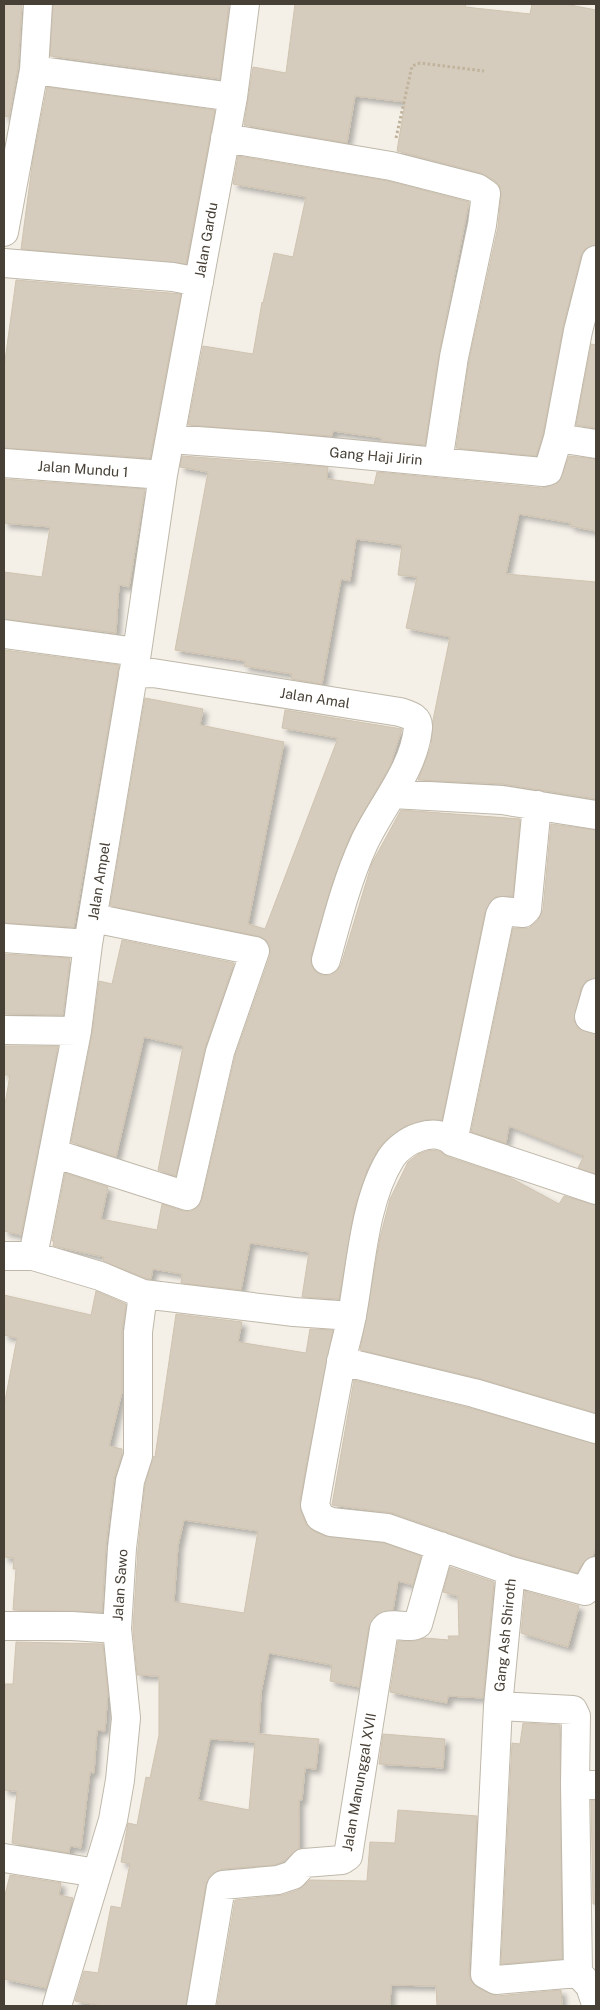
<svg xmlns="http://www.w3.org/2000/svg" width="600" height="2010" font-family="'Public Sans',sans-serif">
<defs>
<filter id="shadow"><feDropShadow dx="4.5" dy="4.5" stdDeviation="2.5" flood-color="#0004"/></filter>
</defs>
<rect width="100%" height="100%" fill="#f4f0e8"/>
<path fill="#d5ccbd" stroke="#d0c3b0" fill-rule="evenodd" filter="url(#shadow)" d="M4,4H22L18,68L9,117L4,116Z
M53,4H229L220,79L50,56Z
M295,4H466L465,7L530,14L532,4H565L596,10V245L585,249L581,256L563,327L543,434L536,456L456,448L469,360L498,227L501,195L500,187L495,181L481,173L397,151L405,102L355,96L347,143L244,125L253,67L286,73Z
M47,87L215,110L186,264L21,249L33,159Z
M238,156L388,181L469,202L439,354L425,445L382,441V438L333,431L332,436L188,425L203,346L253,354L262,302L263,303L274,253L293,257L306,197L233,184Z
M16,280L181,294L150,458L4,448V368Z
M591,344L596,345V428L576,425Z
M182,456L328,467L327,479L374,485L377,472L542,488L559,482L569,456L596,459V531L570,526L571,523L519,514L506,574L596,582V799L503,784L418,780L431,746L433,720L450,637L406,628L417,577L398,575L402,545L356,539L350,581L341,579L322,684L291,679L292,674L244,666L245,661L175,650L208,472L180,467Z
M4,479L145,489L129,587L119,585L116,633L4,619V572L42,577L50,527L4,523Z
M4,650L119,665L74,927L4,923Z
M145,698L203,709L200,725L284,742L248,924L265,929L338,738L282,728L285,710L402,729L390,766L350,836L333,881L311,956V963L315,971L321,975H330L337,971L341,965L372,863L401,810L520,819L513,896L495,897L485,912L442,1120H425L405,1126L386,1140L377,1151L367,1170L354,1210L339,1299L302,1297L309,1252L250,1243L241,1290L181,1283L182,1274L153,1269L151,1279H147L103,1261L104,1257L53,1246L54,1241H52L65,1173L108,1187L101,1219L157,1230L162,1204L183,1211H191L198,1207L202,1199L235,1056L270,956V948L266,940L258,936L110,906Z
M551,824L596,830V978L586,981L581,988L574,1020L578,1028L596,1034V1174L578,1168L584,1156L509,1126L506,1143L471,1132L513,928H529L538,920L543,910Z
M122,940L234,963L205,1048L176,1176L158,1170L183,1046L144,1037L116,1157L71,1142L92,1034L99,981L112,984Z
M4,954L70,958L63,1015L4,1014Z
M4,1046H58L21,1235L4,1231V1110L10,1075H4Z
M430,1150L439,1151L448,1157L509,1177L559,1204L564,1196L596,1205V1413L478,1378L360,1350L380,1238L390,1199L408,1162L418,1154Z
M96,1291L126,1304L122,1332V1392L109,1446L122,1449V1454L114,1479L106,1546L102,1612L13,1610L16,1569H13L14,1558L4,1557V1406L17,1338L4,1335V1295L91,1315Z
M176,1314L242,1322L238,1342L306,1353L310,1329L333,1330L306,1467L300,1502L301,1511L306,1524L314,1531L325,1536L384,1543L421,1556L413,1585L398,1581L393,1610L376,1615L369,1626L359,1687L330,1681L332,1665L269,1653L261,1693L259,1734L319,1739L316,1769L305,1768L302,1800H299V1849L284,1861L275,1865L222,1869L210,1876L206,1884L186,2006H103L75,2001L84,1971L98,1973L111,1906L121,1908L130,1864L121,1862L128,1823L137,1825L146,1777L150,1778L159,1735V1676L137,1675L133,1629L138,1549L145,1484L154,1456L155,1457ZM184,1520L258,1531L244,1613L174,1602L178,1546ZM210,1739L255,1742L249,1810L198,1800Z
M354,1380L470,1408L596,1444V1547L593,1556L583,1563L577,1573L516,1556L392,1513L332,1505Z
M450,1567L494,1582L483,1698L448,1696L447,1703L390,1692L398,1641H413L425,1638L449,1640L448,1636H459L458,1596L443,1592Z
M525,1591L579,1606L568,1647L521,1633Z
M16,1642L103,1644L108,1692L105,1731L97,1730L94,1773L90,1772L81,1848L70,1846L69,1853L12,1843L17,1791L4,1790V1697L5,1684H13Z
M523,1723L560,1725L562,1959L501,1964L512,1743L520,1744Z
M383,1734L445,1739L443,1768L379,1764Z
M591,1800H596V1904H593Z
M398,1810L477,1816L469,1973L471,1981L478,1988L497,1996L561,1990L562,2006H437L436,1986L391,1985L390,2006H217L235,1900L283,1895L298,1890L310,1880L367,1881L370,1842L395,1843Z
M10,1875L61,1883L59,1895L73,1898L46,1988L4,1979V1899Z"/>
<g fill="none" stroke-linecap="round" stroke-linejoin="round">
<g stroke="#bfb8aa" stroke-width="30">
<path id="minor" d="M34,70L233,97
M225,138L391,166L477,188L486,194L482,225L454,357L438,462
M4,232L34,70L38,4
M4,263L173,277L199,282
M558,438L596,444
M170,439L267,446L543,472L548,471L558,438L578,331L596,260
M4,463L163,475
M4,634L137,652
M133,674L153,673L400,712C409,715 419,717 418,728C414,770 381,806 364,843C347,880 337,920 326,960
M392,794L502,800L596,815
M4,938L88,944
M596,993L589,1017L596,1019
M4,1030L77,1031
M453,1142L500,915L502,911L523,913L527,909L537,805
M53,1153L187,1196L220,1052L255,951L93,918
M596,1190L453,1142C435,1125 403,1140 391,1158C364,1201 361,1267 352,1315C349,1332 344,1347 341,1363C332,1411 323,1458 315,1505L320,1517L331,1522L387,1528L511,1571L498,1706L485,1974L496,1980L578,1973L590,1986L596,2004
M4,1256H33L100,1276L143,1294L294,1312L352,1316
M33,1256L77,1031L88,944L137,652L163,475L233,97L245,4
M341,1361L474,1393L596,1429
M511,1571L585,1591L596,1571
M4,1626H72L117,1629
M498,1706L573,1710L576,1716L575,1784L596,1785
M575,1784L578,1973
M4,1858L97,1873
M57,2006L113,1820L120,1780L126,1718L117,1629L122,1548L130,1481L138,1456V1332L143,1294
M201,2006L221,1887L223,1885L278,1880L293,1875L304,1863L342,1860L348,1856L384,1629L387,1626C397,1623 409,1629 418,1624L440,1546"/>
</g>
<path stroke="#c1b39b" stroke-width="3" stroke-dasharray="2.5 2.5" stroke-linecap="butt" d="M396,138L412,66L420,63L484,71"/>
<use href="#minor" stroke="#fff" stroke-width="28"/>
</g>
<g text-anchor="middle" dominant-baseline="central" stroke-width="4" stroke-linejoin="round" paint-order="stroke">
<g font-size="14" fill="#474036" stroke="#fff">
<text transform="translate(206 240) rotate(-80)">Jalan Gardu</text>
<text transform="translate(376 456) rotate(5)">Gang Haji Jirin</text>
<text transform="translate(83 469) rotate(4)">Jalan Mundu 1</text>
<text transform="translate(315 698) rotate(9)">Jalan Amal</text>
<text transform="translate(99 881) rotate(-81)">Jalan Ampel</text>
<text transform="translate(120 1585) rotate(-86)">Jalan Sawo</text>
<text transform="translate(505 1635) rotate(-84)">Gang Ash Shiroth</text>
<text transform="translate(359 1782) rotate(-80)">Jalan Manunggal XVII</text>
</g>
</g>
<rect width="600" height="2010" fill="none" stroke="#474036" stroke-width="10"/>
</svg>
